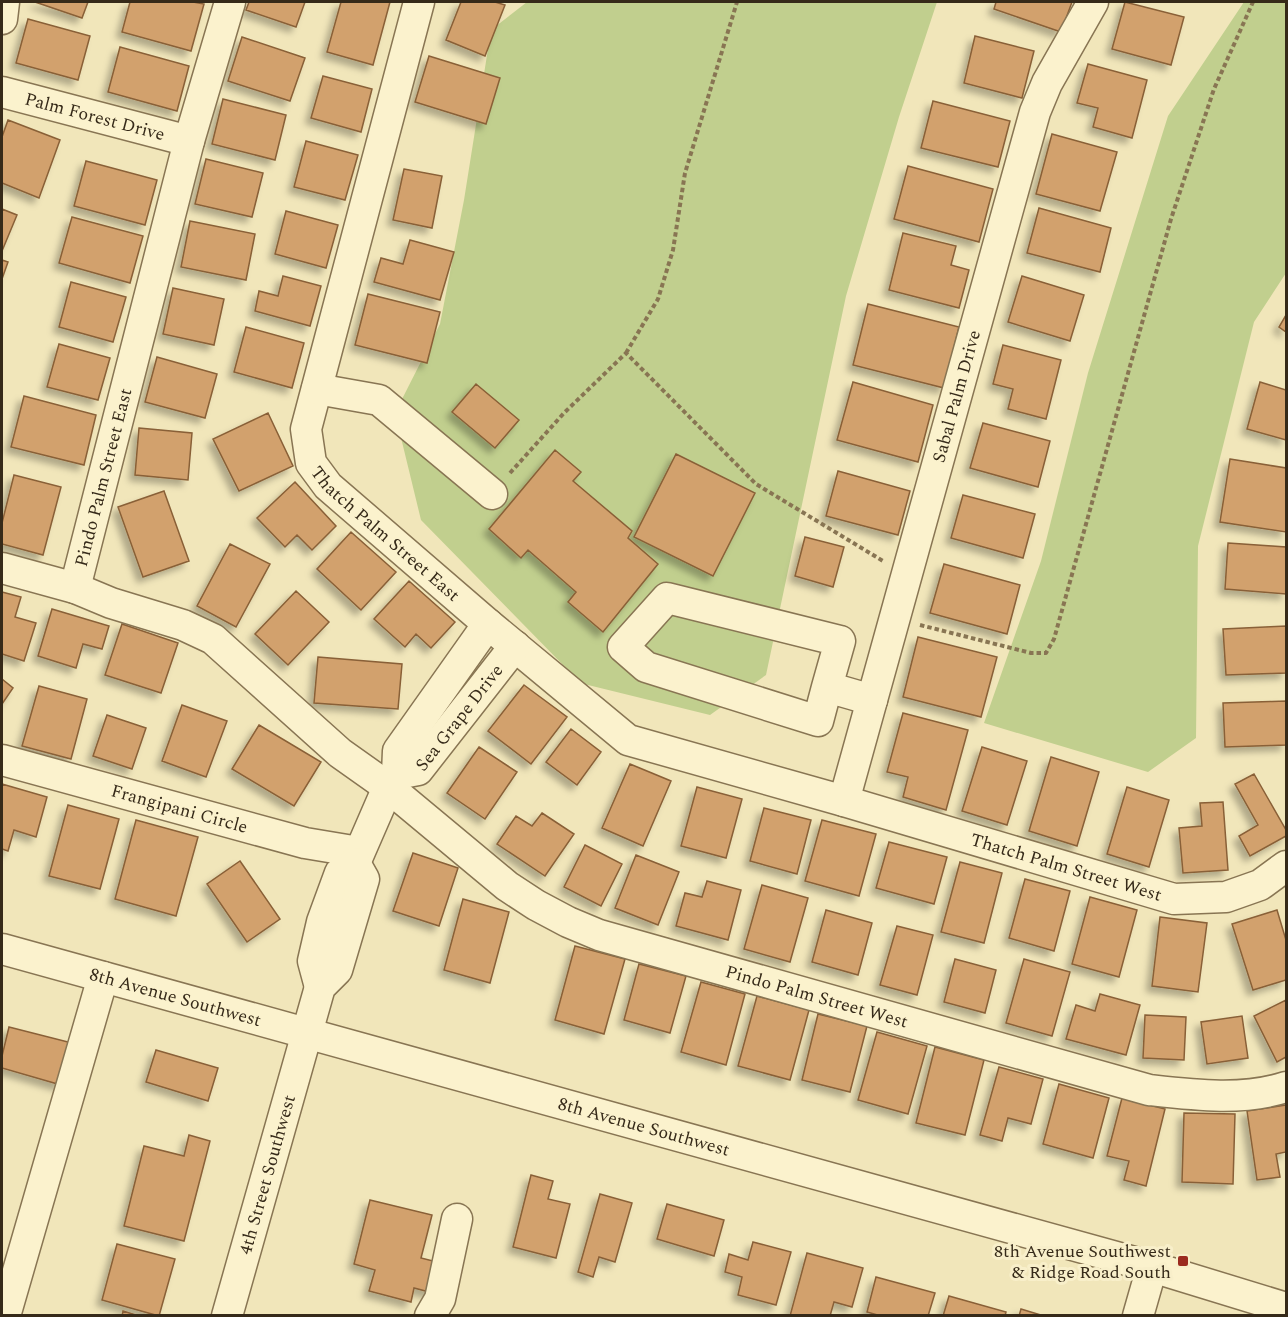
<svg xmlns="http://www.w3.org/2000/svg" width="1288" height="1317" font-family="Spectral,serif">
<defs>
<filter id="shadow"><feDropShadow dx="-5.5" dy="5.5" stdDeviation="3" flood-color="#0004"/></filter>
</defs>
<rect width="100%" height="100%" fill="#f1e6ba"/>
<path fill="#c1cf8e" d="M527,2H937L899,117L846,296L766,675L710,715L584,684L566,668L421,520L395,413L440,324L464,200L491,30Z
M1244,2H1286V273L1254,322L1198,546L1196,738L1148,772L984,723L1041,561L1088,373L1168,116Z"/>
<path fill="#d2a16d" stroke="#896037" stroke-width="1.5" filter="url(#shadow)" d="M35,2H88L82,18Z
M130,2H193L204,4L191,51L122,32Z
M249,2H305L296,27L246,10Z
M341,2H390L373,65L327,52Z
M461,2H495L505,5L485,56L446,40Z
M996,2H1072L1061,32L994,9Z
M1125,2L1184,17L1171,65L1112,49Z
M28,19L90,36L78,80L16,63Z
M975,36L1034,51L1022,98L964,83Z
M242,37L305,58L290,101L228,81Z
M120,47L189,66L177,111L108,92Z
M429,56L500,78L486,124L415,102Z
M1088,64L1147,80L1132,138L1093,127L1098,108L1077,103Z
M323,76L372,89L361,132L311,118Z
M223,99L286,115L275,160L212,144Z
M933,101L1010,121L998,167L921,148Z
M8,120L60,140L39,198L2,183V137Z
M1052,134L1117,152L1100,211L1036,194Z
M306,141L358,155L345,200L294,187Z
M206,159L263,173L252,217L195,204Z
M86,161L157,180L145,225L74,206Z
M908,166L993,189L979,242L894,219Z
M404,169L442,176L432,228L393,220Z
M1039,208L1111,228L1100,272L1027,253Z
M2,209L17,215L2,251Z
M286,211L338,225L326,268L275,254Z
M72,217L143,236L130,283L59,263Z
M190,221L255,234L246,280L181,267Z
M903,233L956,246L951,265L969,270L959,308L889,290Z
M410,240L454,252L440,300L374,282L381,258L403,264Z
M2,260L8,262L2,279Z
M283,276L321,286L310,326L255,311L259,291L278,296Z
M1022,276L1084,295L1070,341L1008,322Z
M71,282L126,297L113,342L59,327Z
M173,288L224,299L214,345L163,334Z
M368,294L440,312L427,363L355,345Z
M868,304L959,327L944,388L853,365Z
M1286,315V332L1279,327Z
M246,327L304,343L292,388L234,372Z
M59,344L110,358L98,400L47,387Z
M1003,345L1061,360L1046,419L1008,409L1013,389L993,384Z
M157,357L217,374L205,418L145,402Z
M853,382L933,405L918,462L837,440Z
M1260,382L1286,390V440L1247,429Z
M476,384L519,420L495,448L452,412Z
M24,396L96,415L84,465L11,447Z
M268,413L293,466L239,491L213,439Z
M983,423L1050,441L1038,487L970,468Z
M139,428L192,433L188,480L135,475Z
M555,450L581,472L573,481L632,531L628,538L658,564L603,632L568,602L576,592L528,550L521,558L489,529Z
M676,454L755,493L713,576L634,537Z
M1230,459L1286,468V532L1220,522Z
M838,471L910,491L898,535L826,516Z
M14,475L61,487L43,555L2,544V523Z
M295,482L336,526L312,550L297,535L285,547L257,518Z
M164,491L189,561L143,577L118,507Z
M963,495L1035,514L1023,558L951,538Z
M351,532L396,572L361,610L317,569Z
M805,537L844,547L833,587L795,576Z
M1228,543L1286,547V594L1225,589Z
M230,544L270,564L236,627L197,606Z
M944,564L1020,585L1007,634L930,613Z
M409,581L455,622L431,648L416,634L405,647L374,619Z
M296,591L329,622L288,665L255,634Z
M2,592L21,597L15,617L36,623L24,661L2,654Z
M52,609L109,626L102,649L83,644L76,668L38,656Z
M122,624L178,643L161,693L105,675Z
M1286,626V673L1226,675L1223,629Z
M918,637L997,657L981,717L903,697Z
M318,657L402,664L398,709L314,703Z
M2,679L13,688L2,704Z
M524,685L567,717L531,764L488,731Z
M39,686L87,699L71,759L22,746Z
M1286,701V745L1225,747L1223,703Z
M182,705L227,721L206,777L162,761Z
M903,713L968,730L946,810L903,797L908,777L887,772Z
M107,715L146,728L132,769L93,756Z
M259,725L321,762L294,806L232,769Z
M571,729L601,752L577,785L546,762Z
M479,747L517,772L485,819L447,793Z
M982,747L1027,761L1007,825L962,811Z
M1051,757L1099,772L1077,846L1029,831Z
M630,764L671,781L643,846L602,828Z
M1254,774L1286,830V836L1250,856L1239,836L1258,825L1235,784Z
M2,784L47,797L36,837L14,830L8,851L2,849Z
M697,787L742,799L726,858L681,846Z
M1127,787L1169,800L1149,867L1107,854Z
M1223,802L1228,870L1183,873L1179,828L1202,826L1200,803Z
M68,805L119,819L100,889L49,876Z
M764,808L811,820L797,874L750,861Z
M542,813L574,834L545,876L497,844L516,816L532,826Z
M136,820L198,837L176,916L115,899Z
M822,820L876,834L859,896L805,881Z
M889,842L947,857L934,904L876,888Z
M585,845L622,864L601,906L564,887Z
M413,853L458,868L439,926L393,911Z
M636,855L679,872L658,925L615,908Z
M240,861L280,919L247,942L207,884Z
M960,862L1002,873L984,943L941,932Z
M1025,879L1070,891L1054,951L1009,938Z
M707,881L741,890L728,940L676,926L685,893L702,897Z
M762,885L808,898L790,962L744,949Z
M1090,897L1137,910L1119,977L1072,964Z
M463,899L509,912L490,983L444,970Z
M826,910L872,923L858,975L812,962Z
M1277,910L1286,940V980L1253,990L1232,924Z
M1160,917L1207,923L1198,992L1152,986Z
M897,926L933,935L917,995L880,985Z
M575,946L625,959L604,1034L555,1020Z
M955,959L996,970L985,1013L944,1002Z
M1024,959L1070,972L1052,1036L1006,1023Z
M639,964L686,976L670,1033L624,1020Z
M701,982L745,994L726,1065L681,1052Z
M1100,994L1140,1005L1126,1055L1066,1039L1076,1005L1095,1011Z
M757,996L809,1010L790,1080L738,1066Z
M1286,1000V1057L1277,1062L1254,1016Z
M818,1014L867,1026L850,1092L802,1080Z
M1145,1015L1186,1017L1184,1060L1143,1058Z
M1242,1016L1248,1058L1207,1064L1201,1022Z
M9,1027L72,1043L61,1085L2,1068V1056Z
M877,1032L927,1046L908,1114L858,1100Z
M935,1047L984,1060L965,1135L916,1123Z
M156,1050L218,1068L208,1101L146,1082Z
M999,1067L1043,1079L1031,1124L1008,1118L1002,1141L980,1135Z
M1059,1084L1109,1098L1093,1158L1043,1144Z
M1122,1098L1165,1109L1146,1186L1124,1180L1129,1161L1107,1156Z
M1286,1105V1152L1276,1154L1280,1177L1257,1180L1247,1111Z
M1184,1113L1235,1114L1233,1184L1182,1182Z
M189,1135L210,1141L184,1241L124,1226L144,1146L184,1156Z
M531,1175L553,1181L548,1199L570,1204L556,1258L513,1247Z
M600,1194L632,1203L615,1262L599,1257L593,1277L578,1272Z
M370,1200L432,1215L421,1258L441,1263L433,1293L414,1288L411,1302L369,1291L375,1270L354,1264Z
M667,1204L724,1220L714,1256L657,1239Z
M753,1242L791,1252L776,1305L738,1295L742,1277L725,1272L729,1254L748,1260Z
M117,1244L175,1259L159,1316L102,1300Z
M807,1253L863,1268L852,1307L834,1302L830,1316H790Z
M876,1277L935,1293L928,1316H881L867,1312Z
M949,1296L1006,1312L1005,1316H943Z
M1021,1309L1044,1316H1019Z
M123,1311L139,1316H122Z"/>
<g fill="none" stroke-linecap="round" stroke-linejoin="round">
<g stroke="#887553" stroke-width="33">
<g id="minor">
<path id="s1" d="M419,2L306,429L311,463L328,486L488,624L628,740L844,801L1174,899L1226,897L1260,885L1286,866"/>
<path d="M2,19L4,2"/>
<path id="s2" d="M2,92L189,141"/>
<path d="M317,389L379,400L492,494"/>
<path id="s3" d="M2,568L75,588L111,603L183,625L213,639L340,753L388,787L507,886L536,905L568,922L599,935L1149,1090C1194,1095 1243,1101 1286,1087"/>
<path id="s4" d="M75,588L189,141L230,2"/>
<path d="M827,687L840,641L667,598L623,647L646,667L818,721L827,687L872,700"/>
<path id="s5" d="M2,760L305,843L359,852"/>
<path id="s6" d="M397,774L418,770L515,646"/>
<path id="s7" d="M844,801L1035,112L1047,83L1093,2"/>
<path id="s8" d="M2,949L1152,1267L1286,1308"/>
<path d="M320,987L313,961L322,922L340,873L355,863L388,787L397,774L398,751L488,624"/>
<path d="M5,1316L103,977"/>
<path id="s9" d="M227,1316L320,987L337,970L364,879L355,863"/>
<path d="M430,1316L440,1299L457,1219"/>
<path d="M1138,1316L1152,1267"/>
</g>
</g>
<path stroke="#887553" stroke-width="4" stroke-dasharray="4.5 3" stroke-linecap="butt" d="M626,353L658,299L673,250L685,173L737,2
M510,473L564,413L626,353L756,484L883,561
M920,625L1031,653H1046L1054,639L1171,219L1214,89L1253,2"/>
<use href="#minor" stroke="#fbf2cd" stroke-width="30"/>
</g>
<rect fill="#9b2b1f" stroke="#f8efca" stroke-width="2" x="1177" y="1255" width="12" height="12" rx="3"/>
<g text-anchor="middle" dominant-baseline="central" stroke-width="6" stroke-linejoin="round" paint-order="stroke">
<g font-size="18" fill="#362a19" stroke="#f8efca">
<text stroke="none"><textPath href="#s2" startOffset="96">Palm Forest Drive</textPath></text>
<text stroke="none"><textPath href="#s7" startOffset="420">Sabal Palm Drive</textPath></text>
<text stroke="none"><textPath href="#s4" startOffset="114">Pindo Palm Street East</textPath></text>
<text stroke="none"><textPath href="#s1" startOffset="579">Thatch Palm Street East</textPath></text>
<text stroke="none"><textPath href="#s6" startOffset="88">Sea Grape Drive</textPath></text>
<text stroke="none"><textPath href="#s5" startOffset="184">Frangipani Circle</textPath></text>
<text stroke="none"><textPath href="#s1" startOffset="1354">Thatch Palm Street West</textPath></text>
<text stroke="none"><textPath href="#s3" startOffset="938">Pindo Palm Street West</textPath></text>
<text stroke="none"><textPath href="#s8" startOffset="180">8th Avenue Southwest</textPath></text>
<text stroke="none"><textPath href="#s8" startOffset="666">8th Avenue Southwest</textPath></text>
<text stroke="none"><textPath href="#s9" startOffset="147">4th Street Southwest</textPath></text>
</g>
<g font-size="18" fill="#362a19" stroke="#f8efca" text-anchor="end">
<text x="1171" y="1251">8th Avenue Southwest<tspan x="1171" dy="21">&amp; Ridge Road South</tspan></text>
</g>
</g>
<rect width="1288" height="1317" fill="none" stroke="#362a19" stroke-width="6"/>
</svg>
